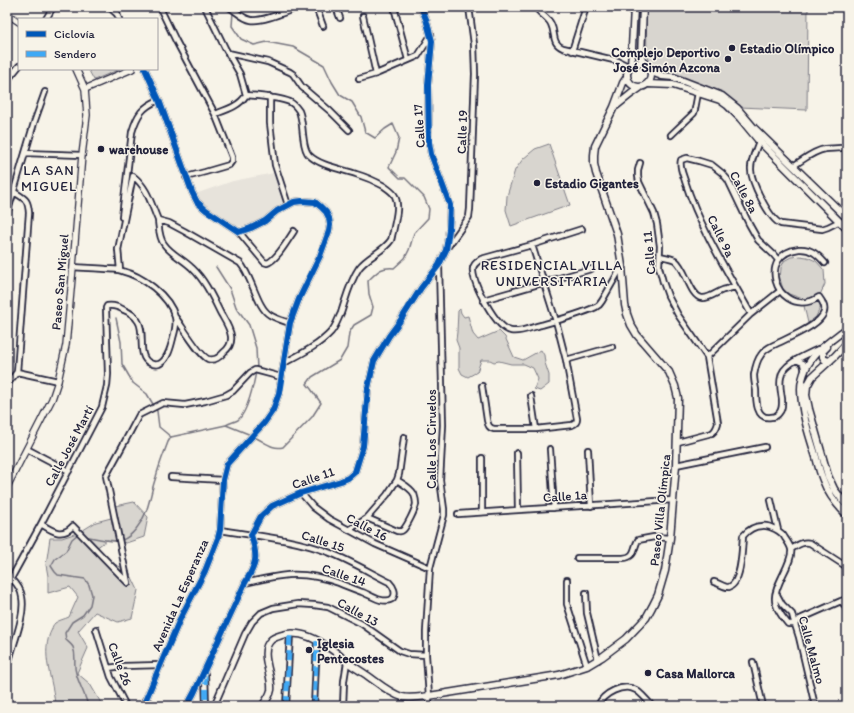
<svg xmlns="http://www.w3.org/2000/svg" width="854" height="713" font-family="Itim,sans-serif">
<rect width="100%" height="100%" fill="#f7f3e8"/>
<filter id="ink" filterUnits="userSpaceOnUse"><feTurbulence type="fractalNoise" baseFrequency=".025" numOctaves="2"/><feDisplacementMap in="SourceGraphic" scale="8" xChannelSelector="R" yChannelSelector="G"/><feConvolveMatrix kernelMatrix="1 2 1 2 8 2 1 2 1" color-interpolation-filters="sRGB"/></filter>
<g filter="url(#ink)">
<path fill="#e7e3db" d="M274,173L284,205L254,223L245,226H237L204,206L195,194L233,181Z"/>
<path fill="#d8d5cf" stroke="#7d7c85" d="M646,7H808L807,110L740,107L672,75L658,70L650,62L647,55Z
M88,69H120L94,80Z
M549,144L570,205L511,226L506,210L507,196L515,170L523,159L535,149Z
M800,256L807,257L816,261L824,270L825,284L820,295L813,298L803,299L789,294L783,289L780,279L781,268L784,261L791,257Z
M819,301L821,305L816,317L808,323L804,306Z
M460,309L461,313L464,317L468,316L473,334L478,340L499,331L505,337L514,357L523,360L541,350L544,355L545,363L549,375V384L540,391L534,389L538,379L533,368L524,364H511L499,361L494,362L490,360H481L477,372L468,377L462,374L459,368V348L456,340L457,332L458,311Z
M134,502L148,517L144,537L126,543L107,540L92,551L110,562L129,571L138,590L132,618L118,622L95,612L78,631L88,648L77,673L90,684L101,703L100,706H55C54,681 39,653 52,629C52,627 53,625 55,623C59,620 65,619 69,617L78,597L70,587L48,593V576L46,565L50,538H62L80,532L96,522L111,518L115,506Z"/>
<g fill="none" stroke-linecap="round" stroke-linejoin="round">
<path stroke="#76747f" stroke-width="1.5" d="M233,12L232,26L241,39L254,45L267,42L293,47L324,65L332,82L340,95L352,102L361,117L365,132L375,138L385,129L393,124L399,138L396,152L389,167L400,178H405L424,197L429,209L428,218L414,233L409,250L405,258L394,268C380,267 378,271 368,281L369,294L373,307L371,315L354,325L349,333L347,348L340,360L312,377L307,384L311,389L321,403L312,417L283,447C272,450 264,441 254,437
M216,267L230,289L236,307L249,325L256,348L257,369
M116,318L121,342L122,364L133,383L147,394L157,411L159,427L171,437
M226,425C229,423 234,422 238,420C247,413 254,384 256,372
M78,534L72,539L66,551L55,559L51,566L55,572L58,575L85,579L89,585L92,595L90,605L83,615L72,622L65,633L66,640C68,642 71,644 73,647C77,657 73,664 76,673C79,685 85,693 88,706
M85,536C96,538 111,543 122,540C128,538 132,534 136,529C150,512 149,496 156,477C159,465 164,453 168,442L171,437L226,425L251,435"/>
<g stroke="#22223b" stroke-width="8">
<path id="minor" d="M109,7L117,14L119,19
M161,7L162,12L176,41L215,114L232,157V161L229,165L205,172L186,177
M205,7L225,48L240,74L246,95C240,106 226,110 215,114
M229,7C236,11 243,19 251,20C263,22 287,11 299,7
M316,7L323,26
M336,7L340,18
M394,7L408,60
M536,7C539,14 548,17 551,24C556,34 551,43 563,48L618,61L630,67
M117,14L118,7
M363,16L376,74L418,56L431,35
M46,19L53,7
M572,51L586,7
M228,53L268,62L290,72L293,74L302,87L330,111L349,130
M359,79L376,74
M7,84L10,77L19,66
M246,95C260,96 278,97 290,102C294,104 297,108 299,111C302,118 302,127 303,135C304,141 304,150 309,155C320,166 342,169 356,174C366,177 375,181 384,186C388,189 393,192 395,196C400,206 395,221 393,232C392,234 392,238 391,240C384,251 367,257 359,268C350,281 346,298 341,313C338,319 336,326 331,332C318,346 301,354 284,363
M270,97V123L275,165L288,205
M671,135L694,113L695,109L698,93
M759,141C756,150 751,159 751,168C750,180 769,219 781,224L822,229L828,227L840,221
M25,153L82,155
M640,163L638,170V176L639,182L654,213L657,224L660,246L659,267L663,282L668,296L678,315L707,357L718,423C717,427 716,430 712,433L678,442
M793,166C803,160 813,151 825,149C832,148 839,149 847,147
M7,214L34,123L45,92
M122,217L132,132C137,115 142,107 159,100
M158,220C159,228 159,238 164,244C171,254 183,259 192,268C205,280 213,298 221,314C225,321 230,328 231,336C232,343 229,348 224,352C220,357 214,361 208,359C200,356 182,326 176,318
M582,229L532,245L481,259C477,262 472,265 473,271C474,285 496,328 511,331C520,333 532,327 541,325C559,320 578,315 596,307L599,305L602,301L622,266
M239,232L264,262L267,263C276,261 288,240 294,231
M447,248L469,217L470,209L475,74L474,44L469,7
M118,249L120,270
M118,250L133,176C148,188 151,204 158,220L169,223L184,231L240,263C252,276 257,308 270,315C276,319 284,321 290,323
M660,256C665,257 671,258 675,260C686,268 690,297 702,298C709,299 717,292 723,290C727,289 731,288 735,287
M483,300L591,269
M751,314C727,271 700,228 685,181C683,174 679,167 681,160L687,158L699,161L712,165L722,173L728,180L749,224L758,240L773,254L778,260
M818,349C807,355 783,363 781,377C779,384 781,392 782,399C782,404 783,409 779,413C777,416 774,417 771,417C756,420 756,400 756,390C755,385 754,380 754,375C755,369 757,360 761,355C765,348 772,346 778,343C790,337 815,327 822,316C827,310 823,302 819,297C817,298 814,300 811,301C775,312 757,254 799,249C811,248 818,255 825,263
M707,357L751,314L780,291
M566,360L612,347
M796,360L803,363L805,372
M17,372L58,381
M482,386L487,420C488,425 489,428 494,429H536L572,425C575,424 577,422 577,419L566,360L556,321L532,245
M7,388L9,382L17,372L29,213C28,199 25,199 14,192
M531,396L536,429
M27,449L69,471
M550,449L554,508
M588,450L591,506
M517,453L518,510
M482,458V512
M676,465L765,447
M171,477L223,480
M301,493L313,507L329,519L375,544L430,568
M771,500L778,530
M458,514L673,500
M367,518L397,531C400,531 401,532 403,530C407,526 415,510 416,504C416,501 415,497 414,494C411,488 403,484 397,480
M41,524C52,531 62,538 73,526L128,583L106,476L129,434L139,415L163,403L185,405L205,401L226,395L233,391L250,373L255,370L259,371L281,377
M220,530C256,536 294,539 328,552C349,560 369,572 389,582C393,586 397,593 393,598C391,601 384,601 381,600C375,599 368,594 362,592C354,589 346,586 339,583C322,577 305,574 288,575C274,576 259,580 245,583
M349,530L367,518L387,495L397,480L399,474L404,437
M791,549C798,545 803,541 810,543L847,567
M577,558H623C636,557 633,549 638,540L654,537L670,538
M567,580V604L587,666
M714,582C719,583 725,588 729,587C742,583 742,547 743,536C748,530 754,526 762,526C769,525 782,531 785,538C787,541 790,545 791,549C794,561 774,585 775,599C775,607 783,618 788,624H795L800,619L841,601L843,603L847,610
M7,586L41,524L102,407L107,386L108,374L106,308L107,306C113,305 119,307 124,310C129,312 135,316 138,321C146,332 136,357 150,363C152,364 156,365 159,364C168,360 171,346 173,338C175,331 177,324 175,317C169,295 142,276 122,271C117,269 111,269 106,269C95,268 84,268 73,267
M586,593L587,613L598,660
M776,593L782,604L792,614L793,618L799,637L815,706
M841,601L847,599
M96,629L111,677L126,706
M753,662L763,706
M108,668L123,666L161,665
M7,669C11,648 26,617 22,597C21,589 17,584 12,579
M205,674L206,706
M145,700L156,706
M187,706L194,693L245,583C257,563 258,557 251,535L261,516L272,506L301,493L341,481L348,478L355,472L363,446L368,388L374,361L389,336L400,321L421,288L439,265L446,250L449,230L450,205L431,154L429,142L428,85L432,41L426,19L421,7
M214,706L245,634L252,622L261,613L273,608L298,604L314,605L328,607L362,624L400,651L409,654L426,655
M286,706L290,634
M314,706L317,641
M343,706L344,681L347,662
M429,706V696L426,655V632L430,568L444,515V509L440,480L443,425L439,265
M598,706C603,693 623,683 636,690C642,694 647,700 652,706"/>
</g>
<g stroke="#22223b" stroke-width="8">
<path id="tertiary" d="M7,14L19,22
M85,89L132,69
M7,487L52,399L58,381L66,345L73,267L82,155L87,115L85,89L76,69
M143,706L180,619L205,571L218,538L220,530L223,480L227,464L264,423L273,410L279,393L290,323L299,299L320,256L329,231L330,225L329,218L326,212L321,207L315,202L302,201L294,202L277,211L265,221L251,228L239,232L206,210L197,202L192,192L159,100L145,69"/>
</g>
<g stroke="#22223b" stroke-width="9">
<path id="secondary" d="M643,7L641,57L643,61L647,65
M627 75a12 12 0 1 1 24 0a12 12 0 1 1-24 0Z
M631,67L634,7
M650,70L654,73L662,76L673,77L722,96L737,108L754,128L847,218
M648,84L673,85L720,100L727,105L740,118L759,141L847,229
M616,106L631,94L641,87
M847,328C832,340 815,350 806,368C803,375 801,381 801,389C801,411 809,435 816,457C818,465 820,473 823,480C828,494 837,505 847,515
M847,343L835,356L812,377L807,386L806,395L809,409L828,476L834,489L847,506
M827,347L823,351V357L825,360L830,361
M262,706C266,701 270,696 271,690C273,675 258,652 271,640C274,637 279,636 282,635C298,630 315,638 328,647C335,651 341,657 347,662C354,667 361,671 368,676C378,683 389,693 402,697C410,699 420,697 429,696L559,675L587,666L602,657L626,639L646,618L652,607L658,595L665,571L670,538L676,465L678,398L675,386L669,372L637,335L631,325L627,314L625,305L622,266L617,234L596,173L594,164V155L595,146L614,107L623,83L627,77"/>
</g>
<use href="#minor" stroke="#f7f3e8" stroke-width="4.5"/>
<use href="#tertiary" stroke="#f7f3e8" stroke-width="5.5"/>
<use href="#secondary" stroke="#f7f3e8" stroke-width="6"/>
<path stroke="#3fa9f5" stroke-width="5" stroke-dasharray="10 5" stroke-linecap="butt" d="M205,674L206,706
M286,706L290,634
M314,706L317,641"/>
<g stroke="#f7f3e8" stroke-width="8">
<path id="cycleway" d="M143,706L180,619L205,571L218,538L220,530L223,480L227,464L264,423L273,410L279,393L290,323L299,299L320,256L329,231L330,225L329,218L326,212L321,207L315,202L302,201L294,202L277,211L265,221L251,228L239,232L206,210L197,202L192,192L159,100L145,69
M187,706L194,693L245,583C257,563 258,557 251,535L261,516L272,506L301,493L341,481L348,478L355,472L363,446L368,388L374,361L389,336L400,321L421,288L439,265L446,250L449,230L450,205L431,154L429,142L428,85L432,41L426,19L421,7"/>
</g>
<use href="#cycleway" stroke="#0057b8" stroke-width="6"/>
</g>
</g>
<g fill="#22223b" stroke="#f7f3e8" stroke-width="1.5">
<circle cx="732" cy="48" r="4"/>
<circle cx="728" cy="59" r="4"/>
<circle cx="101" cy="149" r="4"/>
<circle cx="537" cy="183" r="4"/>
<circle cx="309" cy="650" r="4"/>
<circle cx="648" cy="673" r="4"/>
</g>
<g text-anchor="middle" dominant-baseline="central" stroke-width="3" stroke-linejoin="round" paint-order="stroke">
<g font-size="13" font-weight="bold" fill="#22223b" stroke="#f7f3e8" text-anchor="start">
<text x="740" y="48">Estadio Olímpico</text>
<text x="720" y="52" text-anchor="end">Complejo Deportivo<tspan x="720" dy="15">José Simón Azcona</tspan></text>
<text x="109" y="149">warehouse</text>
<text x="545" y="183">Estadio Gigantes</text>
<text x="317" y="643">Iglesia<tspan x="317" dy="15">Pentecostes</tspan></text>
<text x="656" y="673">Casa Mallorca</text>
</g>
<g font-size="13" fill="#22223b" stroke="#f7f3e8">
<text transform="translate(419 126) rotate(-94)">Calle 17</text>
<text transform="translate(462 132) rotate(-88)">Calle 19</text>
<text transform="translate(744 192) rotate(62)">Calle 8a</text>
<text transform="translate(721 236) rotate(64)">Calle 9a</text>
<text transform="translate(649 253) rotate(-95)">Calle 11</text>
<text transform="translate(60 282) rotate(-85)">Paseo San Miguel</text>
<text transform="translate(431 439) rotate(-90)">Calle Los Ciruelos</text>
<text transform="translate(69 446) rotate(-62)">Calle José Martí</text>
<text transform="translate(313 478) rotate(-19)">Calle 11</text>
<text transform="translate(565 496) rotate(-4)">Calle 1a</text>
<text transform="translate(660 510) rotate(-84)">Paseo Villa Olímpica</text>
<text transform="translate(367 527) rotate(28)">Calle 16</text>
<text transform="translate(323 541) rotate(18)">Calle 15</text>
<text transform="translate(344 575) rotate(19)">Calle 14</text>
<text transform="translate(180 595) rotate(-66)">Avenida La Esperanza</text>
<text transform="translate(358 612) rotate(29)">Calle 13</text>
<text transform="translate(812 650) rotate(75)">Calle Malmo</text>
<text transform="translate(120 664) rotate(69)">Calle 26</text>
</g>
<g font-size="14" letter-spacing="1" fill="#22223b" stroke="#f7f3e8">
<text x="49" y="170">LA SAN<tspan x="49" dy="16">MIGUEL</tspan></text>
<text x="552" y="265">RESIDENCIAL VILLA<tspan x="552" dy="16">UNIVERSITARIA</tspan></text>
</g>
</g>
<rect width="854" height="713" fill="none" stroke="#f7f3e8" stroke-width="24"/>
<rect x="12" y="12" width="830" height="689" fill="none" stroke="#22223b" stroke-width="1.5" filter="url(#ink)"/>
<rect x="18" y="18" width="140" height="52" fill="#f7f3e8" stroke="#a29fa3"/>
<rect x="26" y="31" width="20" height="6" fill="#0057b8" stroke="#a29fa3"/>
<text x="54" y="38" font-size="12" fill="#22223b">Ciclovía</text>
<rect x="26" y="51" width="20" height="6" fill="#3fa9f5" stroke="#a29fa3"/>
<text x="54" y="58" font-size="12" fill="#22223b">Sendero</text>
</svg>
